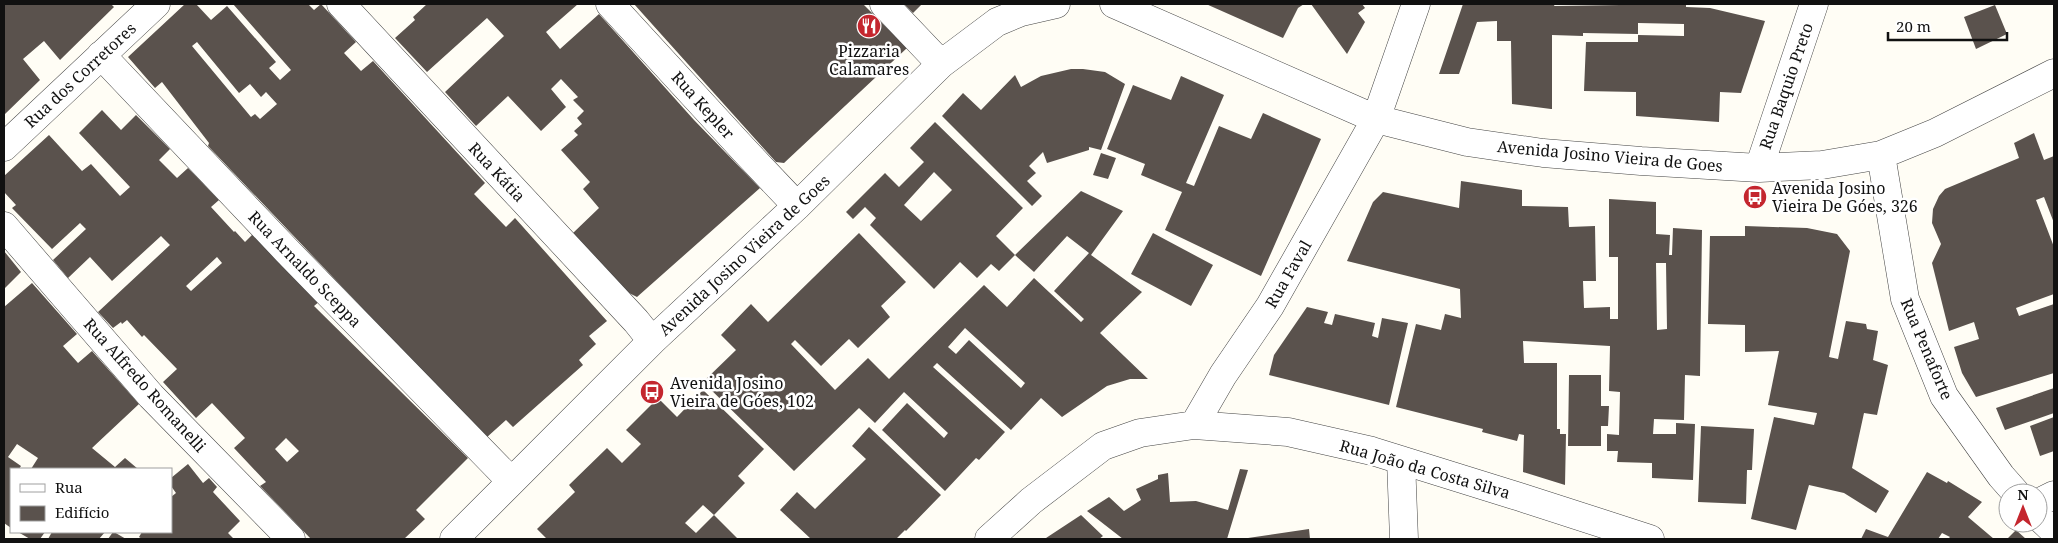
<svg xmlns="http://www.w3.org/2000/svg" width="2058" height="543" font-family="'Noto Serif',serif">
<rect width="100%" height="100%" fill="#fffdf5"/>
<path fill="#5a524d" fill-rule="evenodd" d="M4,4H111L114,7L60,60L44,41L23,59L40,80L4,115Z
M185,4H196L211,20L227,6L276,62L269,68L280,80L291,70L233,4H308L314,10L321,4L356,42L344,53L361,71L373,61L485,183L474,194L506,227L515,218L607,321L589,336L596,344L579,360L583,365L513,427L506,420L486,438L208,146L209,143L162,82L155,88L128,57ZM197,42L239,93L250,84L261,97L266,92L277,104L260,119L255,114L251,117L192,46Z
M427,4H578L546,32L560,49L599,14L694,120L760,188L637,297L625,291L573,233L599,208L583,189L590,182L561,150L578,135L574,131L582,124L577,118L584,111L573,100L578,97L561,79L551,89L566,107L541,131L508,96L476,126L445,92L504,36L487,18L427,72L395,38L415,20L413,17Z
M634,4H863L907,48L784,163L776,162Z
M904,4H922L913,13Z
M1206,4H1304L1298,8L1283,38Z
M1311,4H1362L1365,8L1358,13L1365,22L1347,54Z
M1463,4H1555L1554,6L1686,4V7L1710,8L1765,21L1741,93L1720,92L1719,122L1636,116V92L1584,91L1586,42H1638V35L1684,36V24L1638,23V34L1583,33V36L1552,35V109H1551L1512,104L1511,41H1497V21L1477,22L1459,74H1439Z
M1995,5L2007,34L1976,49L1964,17Z
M1071,69H1083L1105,72L1125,84L1101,150L1089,147V150L1047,163L1043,152L1029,166L1036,173L1027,181L1042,196L1032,206L942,116L963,93L981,110L1015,75L1021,87L1041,76Z
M1181,76L1224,95L1186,183L1194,186L1219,126L1251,139L1263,113L1321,139L1261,276L1165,230L1182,192L1141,175L1145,164L1107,149L1133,85L1171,100Z
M102,110L121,130L136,115L170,149L159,160L177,178L188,168L219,200L211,207L234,232L235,231L245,242L253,234L320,301L314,306L468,458L416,510L425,519L404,539H311L260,486L266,482L234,448L245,438L212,403L196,418L163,382L177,369L144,335L142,337L127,320L122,324L121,322L113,328L98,312L170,245L161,236L112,281L90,257L68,278L53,260L86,229L80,223L52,249L12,208L16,205L4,192V176L49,135L82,171L91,164L120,196L130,187L79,133ZM217,257L222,263L191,291L186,286ZM286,438L299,451L287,462L275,449Z
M935,122L1023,208L996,236L1015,255L1081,191L1123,211L1091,255L1142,292L1100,333L1148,379H1130L1107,386L1062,417L1041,398L1011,430L937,363L933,367L1005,432L979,460L976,458L945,491L882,430L907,403L944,438L948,433L904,392L875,423L859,408L794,471L703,382L736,350L721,335L751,304L768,322L859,233L906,282L881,306L890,317L858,348L849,339L821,366L795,340L791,344L835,390L868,358L889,379L984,285L1007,307L1034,278L1081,322L1084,319L1054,291L1089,253L1067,236L1034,272L1015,255L999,271L991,264L977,278L960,262L934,289L870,225L876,218L865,207L853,219L846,212L885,173L899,187L924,162L910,148ZM934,172L952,190L921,221L904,205ZM965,328L1025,383L1021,388L969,340L956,354L948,347Z
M2034,133L2044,160L2054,156V223L2044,197L2036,200L2054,247V294L2016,308L2019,316L2054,304V373L1976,397L1962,373L1954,347L1979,339L1974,322L1949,331L1932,263L1941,244L1932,223L1933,209L1939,196L1945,189L2019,158L2014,143Z
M1101,153L1116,158L1108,179L1093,175Z
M1461,181L1522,190V206L1568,207L1569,227L1595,226L1596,281H1583L1584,308L1610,307V319H1618V257H1609V199L1656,202V234L1670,235L1669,255H1672L1673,228L1702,230L1700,376L1685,375L1684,420L1654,419L1653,434H1676V423L1695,424L1693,480L1652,478V463L1617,462L1618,451H1607V434L1619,435L1620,392L1609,391L1610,346L1523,341L1524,363H1557V429H1560V434H1566L1565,485L1523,472L1524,435L1519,434L1517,441L1482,432L1483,429L1396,407L1416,324L1441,330L1445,314L1461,318L1460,289L1347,261L1373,202L1383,192L1459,208ZM1656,263H1666L1667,329L1657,330Z
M1745,226L1807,228L1837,234L1850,251L1829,357L1838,359L1846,321L1866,324L1867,329L1878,331L1873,360L1888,365L1877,415L1864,413L1852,468L1889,491L1876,513L1844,493L1809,485L1796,530L1751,519L1774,417L1814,425L1817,413L1768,405L1779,351L1745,352V325L1708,324L1710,236H1745Z
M1153,233L1213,265L1191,306L1131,274Z
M4,251L21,272L4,289Z
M32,283L77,334L63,346L78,363L92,351L139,404L92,448L115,467L125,458L138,469H31L38,458L17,444L8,457L21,466L19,469H11V528L4,523V307Z
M1307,307L1328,312L1324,323L1332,325L1335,314L1375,323L1372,336L1378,338L1382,318L1408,323L1389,405L1269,375L1274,355Z
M1569,375H1601V406H1609L1608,426H1601V446H1568Z
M2054,388V413L2005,430L1996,408Z
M703,390L764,449L738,476L745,483L714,515L703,505L685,523L696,533L714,515L738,539H547L537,529L575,492L569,485L607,448L622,463L641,444L626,430L658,398L677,417Z
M2054,417V451L2040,456L2030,426Z
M1701,426L1754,429L1752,470H1747L1746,504L1698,502Z
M869,427L941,495L906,531L905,530L896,539H811L780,510L797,492L815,509L866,459L852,446Z
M188,464L203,483L209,478L217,487L213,492L240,521L228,533L234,539H142L139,537L142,532H171V497L176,493L171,486V478Z
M1240,469L1248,470L1227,539H1123L1087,511L1109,497L1124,511L1141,500L1136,489L1158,479V475L1168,473L1170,502L1196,501L1228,510Z
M1927,472L1947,483L1948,481L1982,502L1968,517L1994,539H1948L1950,537L1942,533L1938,539H1861L1866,529L1888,537Z
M1081,515L1103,536L1099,539L1046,538Z
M1309,529L1310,539H1248V538Z
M2016,530L2026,539H2007Z
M18,532H45L40,539H30Z
M52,532H105L99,539H48Z
M113,532H114L126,539H108Z"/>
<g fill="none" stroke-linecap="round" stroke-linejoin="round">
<g stroke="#444" stroke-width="29">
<path id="minor" d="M341,4L636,321L652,341
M610,4L744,150L797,206
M884,4L941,64
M1114,4L1376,119L1467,142L1543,153L1641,161L1759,168L1822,165L1881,155L1935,133L2054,73
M101,55L287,251L511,481
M4,147L156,4
M1881,155L1905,299L1944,396L2001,476L2016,493
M1759,168L1814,4
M4,226L151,396L291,539
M1194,425L1223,375L1270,306L1376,119L1416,4
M1401,460L1404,539
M2038,503L2054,495
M2038,516L2054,531
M454,539L652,341L797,206L941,64L997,22L1021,12L1056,4
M989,539L1031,501L1103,446L1140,433L1194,425L1288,432L1372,451L1520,497L1650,539"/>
</g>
<use href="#minor" stroke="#fff" stroke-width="28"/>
</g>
<defs>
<g id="restaurant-disc" transform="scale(1.25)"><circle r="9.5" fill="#c4262e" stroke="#fff"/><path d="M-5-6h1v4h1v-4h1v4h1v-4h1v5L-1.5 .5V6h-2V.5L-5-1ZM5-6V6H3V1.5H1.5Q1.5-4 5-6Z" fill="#fff"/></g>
<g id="bus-disc" transform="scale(1.25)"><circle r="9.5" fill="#c4262e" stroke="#fff"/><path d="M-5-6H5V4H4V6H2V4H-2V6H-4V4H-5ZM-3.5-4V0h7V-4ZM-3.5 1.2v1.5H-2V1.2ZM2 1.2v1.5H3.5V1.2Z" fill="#fff"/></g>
</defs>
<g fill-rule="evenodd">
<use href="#restaurant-disc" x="869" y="26"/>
<use href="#bus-disc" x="1755" y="197"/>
<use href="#bus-disc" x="652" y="392"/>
</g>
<g text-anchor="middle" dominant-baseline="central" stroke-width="5" stroke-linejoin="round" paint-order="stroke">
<g font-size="16" fill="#111" stroke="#fff" text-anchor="start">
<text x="869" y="51" text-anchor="middle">Pizzaria<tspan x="869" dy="18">Calamares</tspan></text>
<text x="1772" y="188">Avenida Josino<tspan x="1772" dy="18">Vieira De Góes, 326</tspan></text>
<text x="670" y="383">Avenida Josino<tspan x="670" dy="18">Vieira de Góes, 102</tspan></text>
</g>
<g font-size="16" fill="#111" stroke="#fff">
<text transform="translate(80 75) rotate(-43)">Rua dos Corretores</text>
<text transform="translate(1786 86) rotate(-71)">Rua Baquio Preto</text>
<text transform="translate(703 105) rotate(48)">Rua Kepler</text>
<text transform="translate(1610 156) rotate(5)">Avenida Josino Vieira de Goes</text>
<text transform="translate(497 172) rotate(47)">Rua Kátia</text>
<text transform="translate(744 255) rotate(-43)">Avenida Josino Vieira de Goes</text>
<text transform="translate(305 269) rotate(46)">Rua Arnaldo Sceppa</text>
<text transform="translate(1288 274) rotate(-60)">Rua Faval</text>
<text transform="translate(1927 349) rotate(67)">Rua Penaforte</text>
<text transform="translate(145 385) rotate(48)">Rua Alfredo Romanelli</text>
<text transform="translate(1425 469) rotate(16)">Rua João da Costa Silva</text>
</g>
</g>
<rect width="2058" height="543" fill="none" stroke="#111111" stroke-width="10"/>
<rect x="10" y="468" width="162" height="65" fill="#ffffff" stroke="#a0a0a0"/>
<rect x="20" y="484" width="25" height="8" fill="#ffffff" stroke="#a0a0a0"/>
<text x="55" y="493" font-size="15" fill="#111111">Rua</text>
<rect x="20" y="506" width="25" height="15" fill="#5a524d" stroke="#a0a0a0"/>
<text x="55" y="518" font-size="15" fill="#111111">Edifício</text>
<g transform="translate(2023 508)"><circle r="24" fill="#ffffff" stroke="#a0a0a0"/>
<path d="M0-4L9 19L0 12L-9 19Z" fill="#c4262e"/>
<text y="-8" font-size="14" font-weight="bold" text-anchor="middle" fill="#111111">N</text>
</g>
<path d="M1888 32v8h119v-8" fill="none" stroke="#111111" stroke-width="2.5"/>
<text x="1896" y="32" font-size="15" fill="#111111" stroke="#ffffff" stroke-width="4" paint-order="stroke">20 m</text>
</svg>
